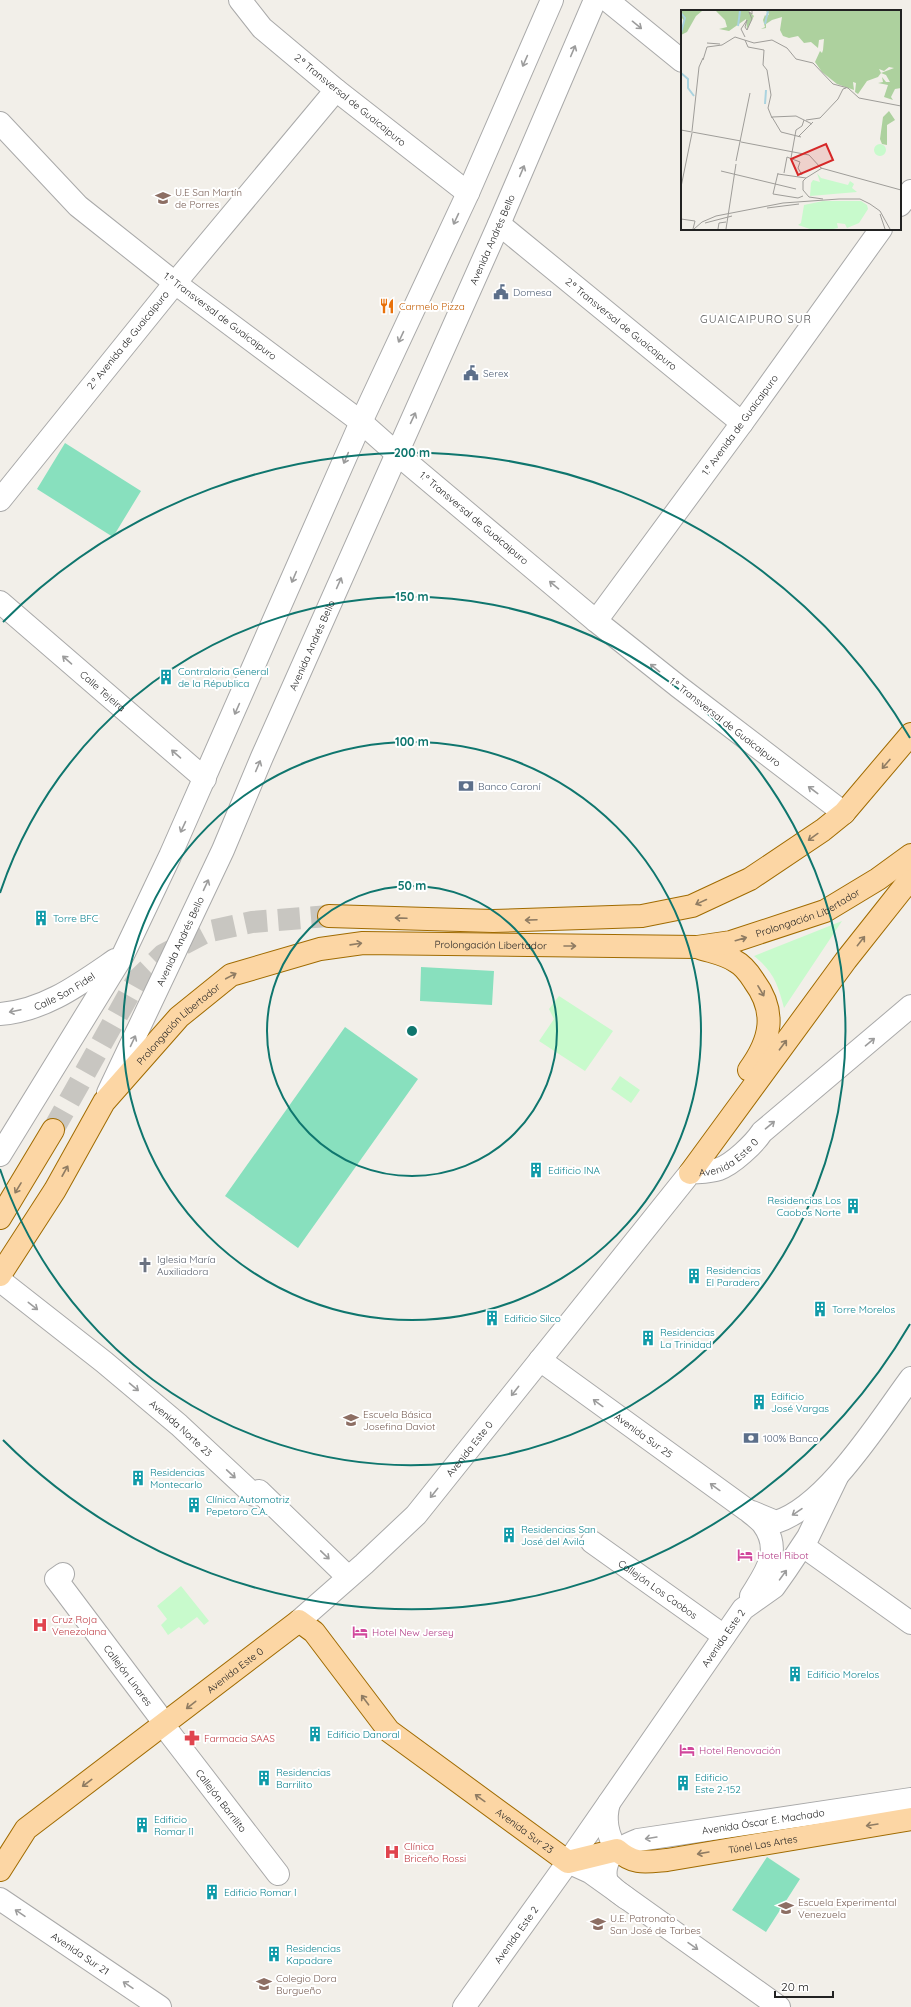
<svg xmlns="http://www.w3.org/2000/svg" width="911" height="2007" font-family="Quicksand,sans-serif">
<rect width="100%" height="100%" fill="#f2efe9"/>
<path fill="#c8facc" d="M842,921L784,1008C778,984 773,971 754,956Z
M559,996L613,1031L585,1071L539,1041L554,1019L549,1009Z
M620,1076L640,1090L631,1103L611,1089Z
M181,1586L209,1621L204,1625L197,1617L181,1629L179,1627L168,1635L161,1625L167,1619L157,1606Z"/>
<path fill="#88e0be" d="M65,443L141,491L113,537L37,489Z
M421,967L494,971L492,1005L420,1001Z
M345,1027L418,1079L298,1248L225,1196Z
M767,1857L800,1879L766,1932L732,1910Z"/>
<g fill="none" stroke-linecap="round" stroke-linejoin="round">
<path stroke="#c8c6c1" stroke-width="22" stroke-dasharray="22 11" stroke-linecap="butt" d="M53,1130L137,980L163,955L206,932L252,922L329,916"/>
<g stroke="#a9a9a9" stroke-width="24">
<g id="minor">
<path d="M240,0L262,28L336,90L468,193"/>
<path d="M607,0L682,61"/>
<path d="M0,123L78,206L175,283L361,422L396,453L596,621L679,687L844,813"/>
<path d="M900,205L911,191"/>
<path d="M499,224L742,423"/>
<path d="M0,500L175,283L336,90"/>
<path id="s1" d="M0,602L205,779"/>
<path d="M596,621L742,423L881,229"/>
<path id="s2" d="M0,1014C44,1011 80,984 115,960"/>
<path id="s3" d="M108,1093L223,850L262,757L499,224L595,0"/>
<path d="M0,1155L123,955L170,856L361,422L468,193L552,0"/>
<path id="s4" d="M2,1282L104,1362L179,1425L254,1495L259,1491L348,1577"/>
<path id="s5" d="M540,1360L747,1510C752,1514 759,1519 763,1524C783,1551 765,1573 751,1596"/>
<path d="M752,1512L776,1522C827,1506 879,1421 911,1378"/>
<path id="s6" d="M592,1542L724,1636"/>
<path d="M803,1546L911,1623"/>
<path id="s7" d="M63,1574L56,1579L165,1724"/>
<path id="s8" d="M299,1621L364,1564L416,1515L690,1173C700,1172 710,1172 719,1169C733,1164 754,1144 762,1132L911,1006"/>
<path id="s9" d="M164,1726L278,1874"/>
<path d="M609,1803C604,1820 607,1835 617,1850"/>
<path d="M568,1862L590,1872L779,2007"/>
<path id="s10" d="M626,1898C620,1894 614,1889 609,1884C605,1879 605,1874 606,1868C609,1851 624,1846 638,1840L911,1799"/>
<path id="s11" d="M0,1899L160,2007"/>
<path id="s12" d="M464,2007L568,1862L743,1609L774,1587L786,1570L808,1537L837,1477"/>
</g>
</g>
<g stroke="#a06b00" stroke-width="24">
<g id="major">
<path d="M329,916L493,921L642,916L692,906L750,879L823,830L844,813L911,734"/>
<path d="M700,948C712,952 725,954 735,961C743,965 749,973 754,981C777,1012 771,1040 749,1070"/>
<path d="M690,1173L846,960L911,878"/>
<path d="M0,1218L53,1130"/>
<path id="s13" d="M0,1275L55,1190L104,1102L179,1017L231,975L320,949L363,943L697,947L731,942L825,911L878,879L911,855"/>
<path id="s14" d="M0,1870L26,1829L299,1621L314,1632L389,1731L568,1862L617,1850C634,1865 645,1862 667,1860L911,1819"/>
</g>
</g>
<use href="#minor" stroke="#fff" stroke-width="22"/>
<use href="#major" stroke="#fcd6a4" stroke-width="22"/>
</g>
<defs><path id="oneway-shaft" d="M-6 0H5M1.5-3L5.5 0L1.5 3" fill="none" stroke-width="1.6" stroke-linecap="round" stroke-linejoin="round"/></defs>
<g stroke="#9c9c9c">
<use href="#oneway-shaft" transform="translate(637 25) rotate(39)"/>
<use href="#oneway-shaft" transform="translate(573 51) rotate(-67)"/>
<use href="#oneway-shaft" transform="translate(525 61) rotate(114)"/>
<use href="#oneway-shaft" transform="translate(522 171) rotate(-67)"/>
<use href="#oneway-shaft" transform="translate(456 219) rotate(115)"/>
<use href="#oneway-shaft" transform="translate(401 337) rotate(115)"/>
<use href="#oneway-shaft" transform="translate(413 418) rotate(-65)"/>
<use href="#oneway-shaft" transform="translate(346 458) rotate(113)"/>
<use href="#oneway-shaft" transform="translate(294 577) rotate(113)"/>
<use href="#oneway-shaft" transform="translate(339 583) rotate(-66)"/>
<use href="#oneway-shaft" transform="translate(554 585) rotate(-140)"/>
<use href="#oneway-shaft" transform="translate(67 660) rotate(-139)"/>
<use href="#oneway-shaft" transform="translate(655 668) rotate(-141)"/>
<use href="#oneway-shaft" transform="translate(237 709) rotate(114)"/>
<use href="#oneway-shaft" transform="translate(176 754) rotate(-139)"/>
<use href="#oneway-shaft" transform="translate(258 766) rotate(-67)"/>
<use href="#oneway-shaft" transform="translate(813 790) rotate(-143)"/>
<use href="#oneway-shaft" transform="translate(183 827) rotate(115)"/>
<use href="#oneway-shaft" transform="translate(206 885) rotate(-65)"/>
<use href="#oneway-shaft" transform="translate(15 1011) rotate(168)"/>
<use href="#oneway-shaft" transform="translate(133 1041) rotate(-65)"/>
<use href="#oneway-shaft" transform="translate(870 1042) rotate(-40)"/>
<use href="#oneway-shaft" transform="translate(770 1125) rotate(-40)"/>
<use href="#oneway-shaft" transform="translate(33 1306) rotate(38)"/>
<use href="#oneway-shaft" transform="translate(134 1387) rotate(40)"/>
<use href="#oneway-shaft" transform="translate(515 1391) rotate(128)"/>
<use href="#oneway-shaft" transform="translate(598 1403) rotate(-144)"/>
<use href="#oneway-shaft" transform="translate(231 1474) rotate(43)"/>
<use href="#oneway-shaft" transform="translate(715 1487) rotate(-144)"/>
<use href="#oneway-shaft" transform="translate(434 1493) rotate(129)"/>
<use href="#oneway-shaft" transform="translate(797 1512) rotate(146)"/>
<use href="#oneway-shaft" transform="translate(325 1555) rotate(44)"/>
<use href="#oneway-shaft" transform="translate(783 1575) rotate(-54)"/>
<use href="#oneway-shaft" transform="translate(651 1838) rotate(171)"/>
<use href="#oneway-shaft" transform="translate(20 1913) rotate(-146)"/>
<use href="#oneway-shaft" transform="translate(693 1946) rotate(35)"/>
<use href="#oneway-shaft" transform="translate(128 1985) rotate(-146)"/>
</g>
<g stroke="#8f7c63">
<use href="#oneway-shaft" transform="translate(886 764) rotate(130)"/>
<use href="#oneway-shaft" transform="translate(813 837) rotate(144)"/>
<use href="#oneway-shaft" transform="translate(701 902) rotate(155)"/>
<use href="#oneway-shaft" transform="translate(401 918) rotate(-178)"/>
<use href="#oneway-shaft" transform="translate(531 920) rotate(178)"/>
<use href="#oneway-shaft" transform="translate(741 939) rotate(-16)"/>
<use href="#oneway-shaft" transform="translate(861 941) rotate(-52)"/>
<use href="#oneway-shaft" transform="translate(356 944) rotate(-8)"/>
<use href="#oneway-shaft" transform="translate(570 946)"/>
<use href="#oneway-shaft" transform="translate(231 976) rotate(-28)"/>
<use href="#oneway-shaft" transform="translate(761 991) rotate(60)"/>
<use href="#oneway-shaft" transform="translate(783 1045) rotate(-53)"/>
<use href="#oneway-shaft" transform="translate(65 1171) rotate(-61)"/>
<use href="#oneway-shaft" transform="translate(18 1188) rotate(121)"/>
<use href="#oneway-shaft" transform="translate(365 1700) rotate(-127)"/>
<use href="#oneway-shaft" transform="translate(191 1705) rotate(142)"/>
<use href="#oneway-shaft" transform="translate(87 1783) rotate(143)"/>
<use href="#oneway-shaft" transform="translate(480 1798) rotate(-144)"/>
<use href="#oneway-shaft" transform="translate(872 1825) rotate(171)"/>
<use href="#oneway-shaft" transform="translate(703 1853) rotate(170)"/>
</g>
<g fill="none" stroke="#0f766e" stroke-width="2">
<circle cx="412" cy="1031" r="145"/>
<circle cx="412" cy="1031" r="289"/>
<path d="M0 893A434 434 0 1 1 0 1169"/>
<path d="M910 1324A578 578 0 0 1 3 1440M3 622A578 578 0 0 1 910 738"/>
</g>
<defs>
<g id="school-bare" transform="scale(1.2)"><path d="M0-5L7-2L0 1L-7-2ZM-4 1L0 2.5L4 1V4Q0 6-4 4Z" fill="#8d6e63" stroke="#fff" stroke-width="2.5" paint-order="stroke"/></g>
<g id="civic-bare" transform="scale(1.2)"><path d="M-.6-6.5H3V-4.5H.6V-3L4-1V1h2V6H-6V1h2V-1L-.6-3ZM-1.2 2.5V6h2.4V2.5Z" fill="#5c6f8a" stroke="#fff" stroke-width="2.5" paint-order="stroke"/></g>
<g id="restaurant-bare" transform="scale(1.2)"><path d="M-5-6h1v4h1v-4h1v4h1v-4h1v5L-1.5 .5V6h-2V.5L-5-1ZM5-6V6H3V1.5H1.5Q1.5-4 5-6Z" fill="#e8710a" stroke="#fff" stroke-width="2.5" paint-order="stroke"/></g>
<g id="building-bare" transform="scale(1.2)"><path d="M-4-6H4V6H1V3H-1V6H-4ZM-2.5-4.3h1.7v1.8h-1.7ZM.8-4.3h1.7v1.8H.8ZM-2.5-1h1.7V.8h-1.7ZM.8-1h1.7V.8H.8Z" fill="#0f9aa8" stroke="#fff" stroke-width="2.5" paint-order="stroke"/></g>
<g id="bank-bare" transform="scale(1.2)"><path d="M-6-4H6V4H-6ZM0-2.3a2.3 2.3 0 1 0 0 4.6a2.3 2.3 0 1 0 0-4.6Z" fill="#5c6f8a" stroke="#fff" stroke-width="2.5" paint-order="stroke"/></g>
<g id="church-bare" transform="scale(1.2)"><path d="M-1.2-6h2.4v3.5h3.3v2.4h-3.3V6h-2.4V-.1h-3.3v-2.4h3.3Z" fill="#6b7280" stroke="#fff" stroke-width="2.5" paint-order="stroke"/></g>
<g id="hotel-bare" transform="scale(1.2)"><path d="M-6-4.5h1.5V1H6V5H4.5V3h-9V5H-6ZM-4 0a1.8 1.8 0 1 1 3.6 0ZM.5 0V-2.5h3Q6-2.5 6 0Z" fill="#d1479c" stroke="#fff" stroke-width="2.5" paint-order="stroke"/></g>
<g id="hospital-bare" transform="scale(1.2)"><path d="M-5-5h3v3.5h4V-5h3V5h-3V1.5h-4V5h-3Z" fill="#e0444e" stroke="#fff" stroke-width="2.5" paint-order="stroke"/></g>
<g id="pharmacy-bare" transform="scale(1.2)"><path d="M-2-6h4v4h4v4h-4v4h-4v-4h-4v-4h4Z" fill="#e0444e" stroke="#fff" stroke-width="2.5" paint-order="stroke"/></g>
</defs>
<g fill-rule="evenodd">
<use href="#school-bare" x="163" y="198"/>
<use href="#civic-bare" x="501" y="292"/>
<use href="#restaurant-bare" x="387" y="306"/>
<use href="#civic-bare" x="471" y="373"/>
<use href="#building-bare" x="166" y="677"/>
<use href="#bank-bare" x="466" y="786"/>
<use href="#building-bare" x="41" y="918"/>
<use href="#building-bare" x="536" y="1170"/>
<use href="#building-bare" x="853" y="1206"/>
<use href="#church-bare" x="145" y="1265"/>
<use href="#building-bare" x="694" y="1276"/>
<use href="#building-bare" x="820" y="1309"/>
<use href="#building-bare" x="492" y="1318"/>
<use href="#building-bare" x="648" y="1338"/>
<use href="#building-bare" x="759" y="1402"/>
<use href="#school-bare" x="351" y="1420"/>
<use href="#bank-bare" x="751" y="1438"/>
<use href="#building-bare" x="138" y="1478"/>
<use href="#building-bare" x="194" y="1505"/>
<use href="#building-bare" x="509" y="1535"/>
<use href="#hotel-bare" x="745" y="1555"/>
<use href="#hospital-bare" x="40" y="1625"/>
<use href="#hotel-bare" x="360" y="1632"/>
<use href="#building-bare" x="795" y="1674"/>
<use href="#building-bare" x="315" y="1734"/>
<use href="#pharmacy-bare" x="192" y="1738"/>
<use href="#hotel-bare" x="687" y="1750"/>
<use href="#building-bare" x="264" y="1778"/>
<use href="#building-bare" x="683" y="1783"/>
<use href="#building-bare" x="142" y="1825"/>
<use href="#hospital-bare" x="392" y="1852"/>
<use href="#building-bare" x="212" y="1892"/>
<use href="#school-bare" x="786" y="1908"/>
<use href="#school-bare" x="598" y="1924"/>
<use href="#building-bare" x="274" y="1954"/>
<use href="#school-bare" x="264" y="1984"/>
</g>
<g text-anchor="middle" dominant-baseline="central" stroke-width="4" stroke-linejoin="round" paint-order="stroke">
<g font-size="10" fill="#222" stroke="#fff">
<text transform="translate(350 100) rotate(39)">2.ª Transversal de Guaicaipuro</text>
<text stroke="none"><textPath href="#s3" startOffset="936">Avenida Andrés Bello</textPath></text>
<text transform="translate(220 316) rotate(37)">1.ª Transversal de Guaicaipuro</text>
<text transform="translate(621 324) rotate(39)">2.ª Transversal de Guaicaipuro</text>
<text transform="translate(128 340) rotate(-51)">2.ª Avenida de Guaicaipuro</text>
<text transform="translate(740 425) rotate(-54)">1.ª Avenida de Guaicaipuro</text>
<text transform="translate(474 518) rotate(40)">1.ª Transversal de Guaicaipuro</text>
<text stroke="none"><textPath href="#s3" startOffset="492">Avenida Andrés Bello</textPath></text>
<text stroke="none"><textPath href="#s1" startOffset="136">Calle Tejeira</textPath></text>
<text transform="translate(725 722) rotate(38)">1.ª Transversal de Guaicaipuro</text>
<text stroke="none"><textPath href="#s13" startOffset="969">Prolongación Libertador</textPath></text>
<text stroke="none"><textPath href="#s3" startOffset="168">Avenida Andrés Bello</textPath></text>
<text stroke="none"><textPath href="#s13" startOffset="646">Prolongación Libertador</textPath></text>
<text stroke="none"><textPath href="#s2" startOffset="69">Calle San Fidel</textPath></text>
<text stroke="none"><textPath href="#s13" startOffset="310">Prolongación Libertador</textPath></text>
<text stroke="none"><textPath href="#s8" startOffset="639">Avenida Este 0</textPath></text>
<text stroke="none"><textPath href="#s4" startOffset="231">Avenida Norte 23</textPath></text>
<text stroke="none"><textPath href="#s5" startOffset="128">Avenida Sur 25</textPath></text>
<text stroke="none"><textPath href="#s8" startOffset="243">Avenida Este 0</textPath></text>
<text stroke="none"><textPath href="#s6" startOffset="81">Callejón Los Caobos</textPath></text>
<text stroke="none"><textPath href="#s12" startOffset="451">Avenida Este 2</textPath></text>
<text stroke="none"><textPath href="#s14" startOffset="311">Avenida Este 0</textPath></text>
<text stroke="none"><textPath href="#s7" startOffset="129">Callejón Linares</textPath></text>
<text stroke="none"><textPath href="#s9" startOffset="94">Callejón Barrilito</textPath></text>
<text stroke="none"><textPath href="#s10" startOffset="210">Avenida Óscar E. Machado</textPath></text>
<text stroke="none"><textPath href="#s14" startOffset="703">Avenida Sur 23</textPath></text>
<text stroke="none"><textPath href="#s14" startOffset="957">Túnel Las Artes</textPath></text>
<text stroke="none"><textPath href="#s12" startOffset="89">Avenida Este 2</textPath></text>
<text stroke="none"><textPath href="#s11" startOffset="97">Avenida Sur 21</textPath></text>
</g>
<g font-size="10" fill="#785e54" stroke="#fff" text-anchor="start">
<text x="175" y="192">U.E San Martín<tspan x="175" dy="12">de Porres</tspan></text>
<text x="363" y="1414">Escuela Básica<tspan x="363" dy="12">Josefina Daviot</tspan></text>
<text x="798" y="1902">Escuela Experimental<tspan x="798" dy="12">Venezuela</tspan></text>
<text x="610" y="1918">U.E. Patronato<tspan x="610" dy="12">San José de Tarbes</tspan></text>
<text x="276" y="1978">Colegio Dora<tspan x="276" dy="12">Burgueño</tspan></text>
</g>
<g font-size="10" fill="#4e5e75" stroke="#fff" text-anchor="start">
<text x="513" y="292">Domesa</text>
<text x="483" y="373">Serex</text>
<text x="478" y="786">Banco Caroní</text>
<text x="763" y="1438">100% Banco</text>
</g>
<g font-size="10" fill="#c56008" stroke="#fff" text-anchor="start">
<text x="399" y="306">Carmelo Pizza</text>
</g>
<g font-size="10" fill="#0d838f" stroke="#fff" text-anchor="start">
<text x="178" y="671">Contraloria General<tspan x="178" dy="12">de la Républica</tspan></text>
<text x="53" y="918">Torre BFC</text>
<text x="548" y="1170">Edificio INA</text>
<text x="841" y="1200" text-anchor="end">Residencias Los<tspan x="841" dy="12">Caobos Norte</tspan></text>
<text x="706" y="1270">Residencias<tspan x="706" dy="12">El Paradero</tspan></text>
<text x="832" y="1309">Torre Morelos</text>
<text x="504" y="1318">Edificio Silco</text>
<text x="660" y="1332">Residencias<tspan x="660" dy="12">La Trinidad</tspan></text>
<text x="771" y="1396">Edificio<tspan x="771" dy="12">José Vargas</tspan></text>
<text x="150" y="1472">Residencias<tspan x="150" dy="12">Montecarlo</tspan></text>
<text x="206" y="1499">Clínica Automotriz<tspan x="206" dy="12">Pepetoro C.A.</tspan></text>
<text x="521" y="1529">Residencias San<tspan x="521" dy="12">José del Avila</tspan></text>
<text x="807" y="1674">Edificio Morelos</text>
<text x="327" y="1734">Edificio Danoral</text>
<text x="276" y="1772">Residencias<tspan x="276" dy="12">Barrilito</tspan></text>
<text x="695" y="1777">Edificio<tspan x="695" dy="12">Este 2-152</tspan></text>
<text x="154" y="1819">Edificio<tspan x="154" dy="12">Romar II</tspan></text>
<text x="224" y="1892">Edificio Romar I</text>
<text x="286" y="1948">Residencias<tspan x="286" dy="12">Kapadare</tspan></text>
</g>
<g font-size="10" fill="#5b616d" stroke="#fff" text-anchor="start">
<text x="157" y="1259">Iglesia María<tspan x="157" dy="12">Auxiliadora</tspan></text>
</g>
<g font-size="10" fill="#b23c85" stroke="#fff" text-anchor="start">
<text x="757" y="1555">Hotel Ribot</text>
<text x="372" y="1632">Hotel New Jersey</text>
<text x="699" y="1750">Hotel Renovación</text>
</g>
<g font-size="10" fill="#be3a42" stroke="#fff" text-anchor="start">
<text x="52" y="1619">Cruz Roja<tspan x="52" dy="12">Venezolana</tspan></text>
<text x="204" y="1738">Farmacia SAAS</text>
<text x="404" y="1846">Clínica<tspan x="404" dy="12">Briceño Rossi</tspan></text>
</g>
<g font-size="11" letter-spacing="1" fill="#555" stroke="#fff">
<text x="756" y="319">GUAICAIPURO SUR</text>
</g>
</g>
<g transform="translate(681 10)">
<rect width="220" height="220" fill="#f2efe9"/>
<path d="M0,1H21L15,6L6,22L0,25L3,11L1,8L0,10ZM29,1H68L73,6L66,19L65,9L48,21L38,19L46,17L44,10L35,1ZM85,1H220V78L214,79L210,87L212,90L203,87L207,75L197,73L202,72L201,67L205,72H209L205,65L200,63L213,58L208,57L203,61L198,59L200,63L197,67L186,71L177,84L174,82L175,73L172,72L173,80L156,74L141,62L134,52L139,41L141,43L142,40L143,29L138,30L137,38L130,32L123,33L117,26L108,28L102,26L99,20L101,7L91,10L85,14V18L80,19L84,17L82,10L84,5L86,7L88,4ZM208,101L214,110L206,115V135L201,134L199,129L202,107Z" fill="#add19e"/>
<path d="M193 140a6 6 0 1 1 12 0a6 6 0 1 1-12 0ZM136,163L140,168L167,175L169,171L173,174L171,178L176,182L129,186L130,173L132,170L139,172ZM142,191H180L186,195L187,199L178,213L166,218L164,214L156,213L157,218L152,219H129L117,215L120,213L123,195Z" fill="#c8facc"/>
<path fill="none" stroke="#aad3df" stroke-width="2" d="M0,3L4,8L0,23M84,14L87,1M57,16L59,1M0,63L7,69V78L13,86M84,94L85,80"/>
<path fill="none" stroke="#9f9d99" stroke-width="1" d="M64,27L60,19L66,10L64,17L66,20L71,9L68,2L71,4V1M64,30L67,37L83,40L82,55L86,60L90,85L87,98L91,108M26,33L39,34M22,50L26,37L41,35L54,27L73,33L91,30L106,38L115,49L132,53L152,74L167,78L178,88L220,96M91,107L100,122L120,127M91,107L115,106L131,114M125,110L139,108L157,89L162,79L165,78M0,120L60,131M11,121L18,57L22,48M117,127L132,112M60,132L128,145L140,158L220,180M110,148L115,120L121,116L123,110M55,151L69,83M40,161L115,179M97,163L92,184L117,188L122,186M103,163L106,147L119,152L117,158L121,165M97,164L125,168L141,158M0,177L11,123M122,180V171L125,168M122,180L128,187L142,189M86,198L118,194M199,204L204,219M0,207V209L14,211L12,219M24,213L51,206M13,219L21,212L35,206L102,193L158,189H179L189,194L199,201L209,219M37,219L38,213L45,212M45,219L55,154"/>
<path fill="#d62828" fill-opacity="0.15" stroke="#d62828" stroke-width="2" d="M145,134L152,150L117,165L110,149Z"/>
<rect width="220" height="220" fill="none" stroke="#222" stroke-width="2"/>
</g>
<circle cx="412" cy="1031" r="6" fill="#0f766e" stroke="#fff" stroke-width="2"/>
<g font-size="12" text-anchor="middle" font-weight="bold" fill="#0f766e" stroke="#fff" stroke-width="4" stroke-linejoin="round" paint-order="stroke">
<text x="412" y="457">200 m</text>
<text x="412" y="601">150 m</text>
<text x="412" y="746">100 m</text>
<text x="412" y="890">50 m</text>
</g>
<path d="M775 1991v6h58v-6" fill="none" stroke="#222222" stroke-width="2"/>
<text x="781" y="1991" font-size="12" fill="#222222" stroke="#ffffff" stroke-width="3" paint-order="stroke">20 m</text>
</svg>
